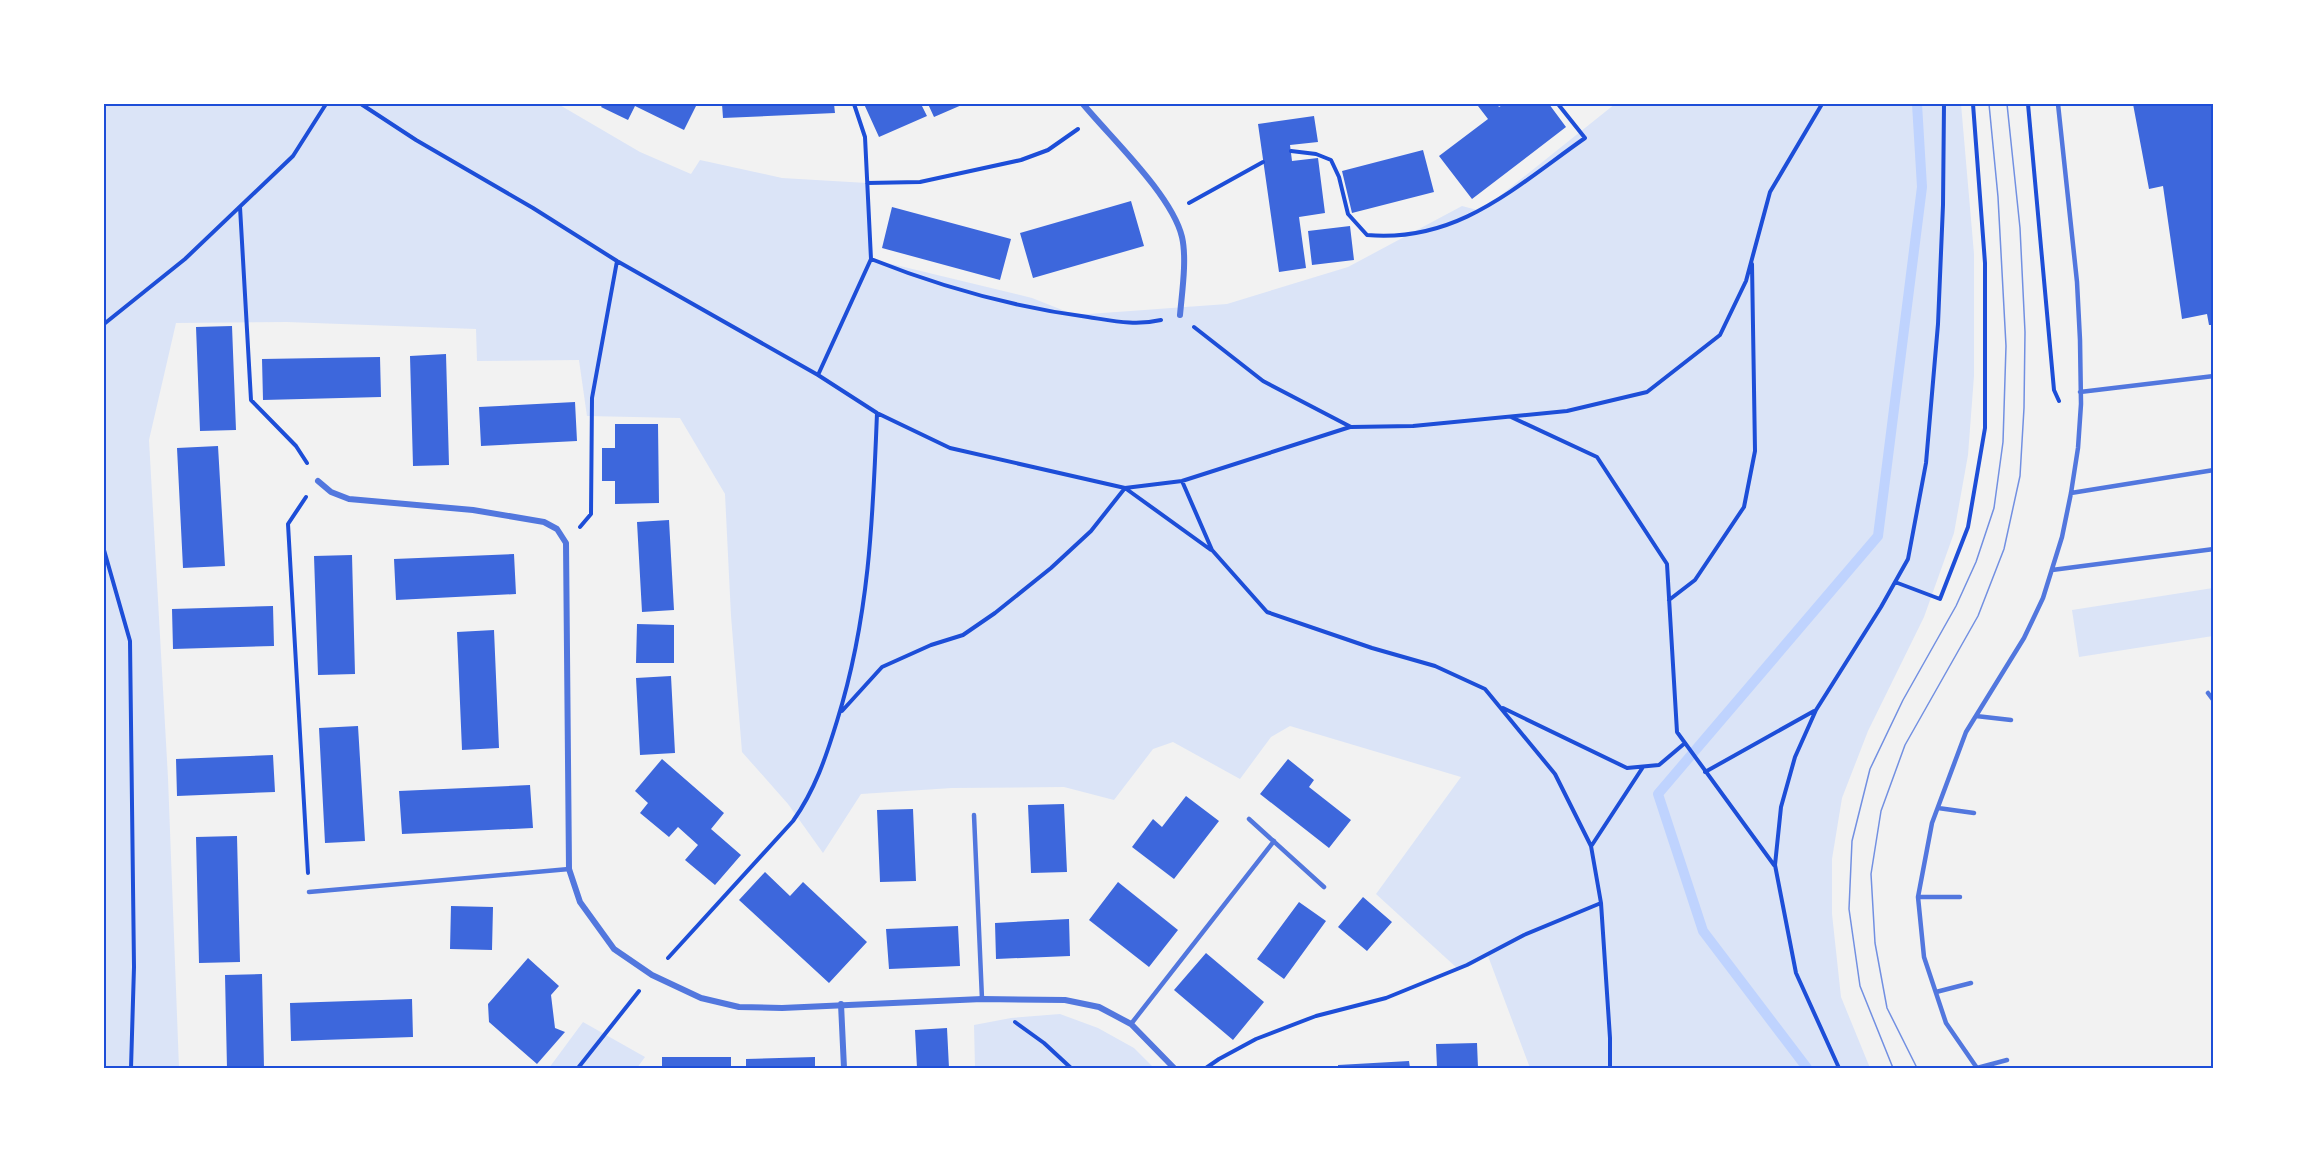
<svg xmlns="http://www.w3.org/2000/svg" width="2317" height="1172" font-family="Rubik,sans-serif">
<rect width="100%" height="100%" fill="#f2f2f2"/>
<path fill="#dbe4f7" d="M104,104H558L640,152L691,174L700,160L782,178L867,183L871,259L1032,298L1075,315L1227,304L1348,267L1462,206L1481,211L1615,104H1961L1974,254V376L1968,455L1954,533L1924,617L1868,731L1842,798L1832,859V914L1841,997L1870,1068H1530L1488,956L1458,969L1376,894L1461,777L1290,726L1271,737L1240,779L1173,742L1153,749L1114,800L1064,787L952,788L861,794L823,853L788,804L742,752L731,616L725,494L680,418L587,416L579,360L477,361L476,329L287,322L176,323L149,440L168,778L179,1068H104Z
M2213,588V636L2079,657L2072,610Z
M1060,1014L1098,1028L1134,1048L1154,1068H975L974,1025L1011,1018Z
M583,1022L645,1057L637,1068H549Z"/>
<g fill="none" stroke-linecap="round" stroke-linejoin="round">
<path stroke="#bfd3fe" stroke-width="10" d="M1807,1068L1703,931L1658,794L1878,536L1922,187L1917,104"/>
</g>
<path fill="#3d67dc" d="M603,104H697L684,130L635,106L628,120L601,107Z
M722,104H834L835,113L723,118Z
M864,104H921L927,116L879,137Z
M928,104H964L934,117Z
M1481,104H1497L1499,107L1504,104H1549L1566,127L1472,199L1439,156L1488,119L1478,106Z
M2133,104H2214V325H2209L2207,314L2182,319L2163,186L2149,189Z
M1314,116L1318,142L1290,145L1292,161L1318,158L1325,213L1299,217L1306,268L1279,272L1258,124Z
M1423,150L1434,192L1352,213L1342,171Z
M1131,201L1144,246L1033,278L1020,233Z
M892,207L1011,239L1000,280L882,248Z
M1350,226L1354,260L1312,265L1308,231Z
M232,326L236,430L200,431L196,327Z
M446,354L449,465L413,466L410,356Z
M380,357L381,397L263,400L262,359Z
M575,402L577,441L481,446L479,407Z
M615,424H658L659,503L615,504V481H602V448H615Z
M218,446L225,566L183,568L177,448Z
M669,520L674,610L642,612L637,522Z
M514,554L516,594L396,600L394,559Z
M352,555L355,674L318,675L314,556Z
M273,606L274,646L173,649L172,609Z
M637,624L674,625V663H636Z
M494,630L499,748L462,750L457,632Z
M671,676L675,753L640,755L636,678Z
M358,726L365,841L325,843L319,728Z
M273,755L275,792L177,796L176,759Z
M662,759L724,813L711,829L741,855L715,885L685,860L698,845L678,827L669,837L640,813L648,803L635,791Z
M1288,759L1314,780L1309,787L1351,820L1329,848L1260,794Z
M530,785L533,828L402,834L399,791Z
M1186,796L1219,821L1174,879L1132,847L1153,819L1162,827Z
M1064,804L1067,872L1031,873L1028,805Z
M913,809L916,881L880,882L877,810Z
M237,836L240,962L199,963L196,837Z
M765,872L790,896L803,882L867,942L829,983L739,900Z
M1118,882L1178,930L1149,967L1089,920Z
M1363,897L1392,922L1367,951L1338,927Z
M1299,902L1326,921L1284,979L1257,959Z
M451,906L493,907L492,950L450,949Z
M1069,919L1070,956L996,959L995,923Z
M958,926L960,966L889,969L886,929Z
M1206,953L1264,1002L1233,1040L1174,990Z
M528,958L559,986L551,995L555,1028L565,1032L537,1064L489,1022L488,1004Z
M262,974L264,1068H227L225,975Z
M412,999L413,1037L291,1041L290,1003Z
M947,1028L949,1068H917L915,1030Z
M1477,1043L1478,1068H1437L1436,1044Z
M662,1057H731V1068H662Z
M815,1057V1068H746V1059Z
M1409,1061L1410,1068H1338V1065Z"/>
<g fill="none" stroke-linecap="round" stroke-linejoin="round">
<path stroke="#1d4ed8" stroke-width="4" d="M361,104L416,140L533,208L617,261L818,375L877,413L950,448L1125,488L1182,481L1350,427
M2028,104L2054,390L2059,401
M1291,151L1316,154L1331,160L1339,177L1348,214L1367,235C1458,243 1515,187 1585,138L1558,104
M867,183L920,182L1021,160L1048,150L1078,129
M1189,203L1263,162
M240,207L251,400L296,446L307,463
M871,259C941,287 1013,307 1088,317C1114,321 1135,326 1161,320
M104,324L185,259L293,156L326,104
M1194,327L1263,381L1351,427L1413,426L1567,411L1647,392L1720,335L1746,281L1770,192L1822,104
M818,375L871,259L865,137L854,104
M1511,417L1597,457L1667,564L1677,732L1774,865
M1182,481L1212,550L1267,612L1372,648L1435,666L1485,689L1555,774L1591,846L1601,903L1610,1038V1068
M306,497L288,524L308,873
M580,527L591,514L592,398L617,261
M104,550L130,641L134,967L131,1068
M1895,582L1940,599L1968,527L1985,428V263L1973,104
M1669,600L1695,580L1744,507L1755,451L1752,264
M1503,708L1627,768L1659,765L1685,743
M842,711L882,667L931,645L963,635L995,613L1051,568L1091,531L1125,488L1211,550
M1705,772L1814,711
M1592,845L1643,767
M668,958L793,821C815,790 826,757 837,721C869,619 873,519 877,413
M1015,1022L1044,1043L1071,1068
M578,1068L639,991
M1206,1068L1219,1059L1256,1039L1316,1016L1386,998L1467,965L1524,935L1601,903
M1839,1068L1796,973L1775,865L1781,807L1795,757L1816,710L1881,607L1908,559L1926,463L1938,324L1943,205L1944,104"/>
<path stroke="#5277de" stroke-width="4.5" d="M2080,392L2214,376
M2071,493L2214,470
M2052,570L2214,549
M2208,693L2214,701
M1976,716L2011,720
M1938,808L1974,813
M974,815L982,999
M1249,819L1324,887
M309,892L569,869
M1918,897H1960
M1936,992L1971,983
M1131,1024L1274,841
M1977,1068L1946,1023L1924,957L1918,897L1932,823L1966,732L2024,638L2043,598L2062,537L2071,493L2078,448L2081,404L2080,340L2077,282L2058,104
M1977,1068L2007,1060"/>
<path stroke="#5277de" stroke-width="6" d="M1083,104C1111,138 1172,195 1182,237C1187,259 1182,292 1180,315
M318,481L331,492L349,499L473,510L544,522L557,529L566,543L569,869L580,902L614,949L652,975L701,998L739,1007L782,1008L982,999L1065,1000L1099,1007L1131,1024L1174,1068
M841,1004L844,1068"/>
<path stroke="#7290e2" stroke-width="1.5" d="M1893,1068L1860,986L1849,909L1852,841L1870,769L1903,700L1956,606L1976,562L1994,508L2003,442L2006,346L1998,197L1989,104
M1917,1068L1887,1008L1875,943L1871,874L1881,811L1905,745L1978,616L2004,549L2020,476L2024,408L2025,332L2020,228L2007,104"/>
</g>
<rect width="2317" height="1172" fill="none" stroke="#ffffff" stroke-width="210"/>
<rect x="105" y="105" width="2107" height="962" fill="none" stroke="#1d4ed8" stroke-width="2"/>
</svg>
